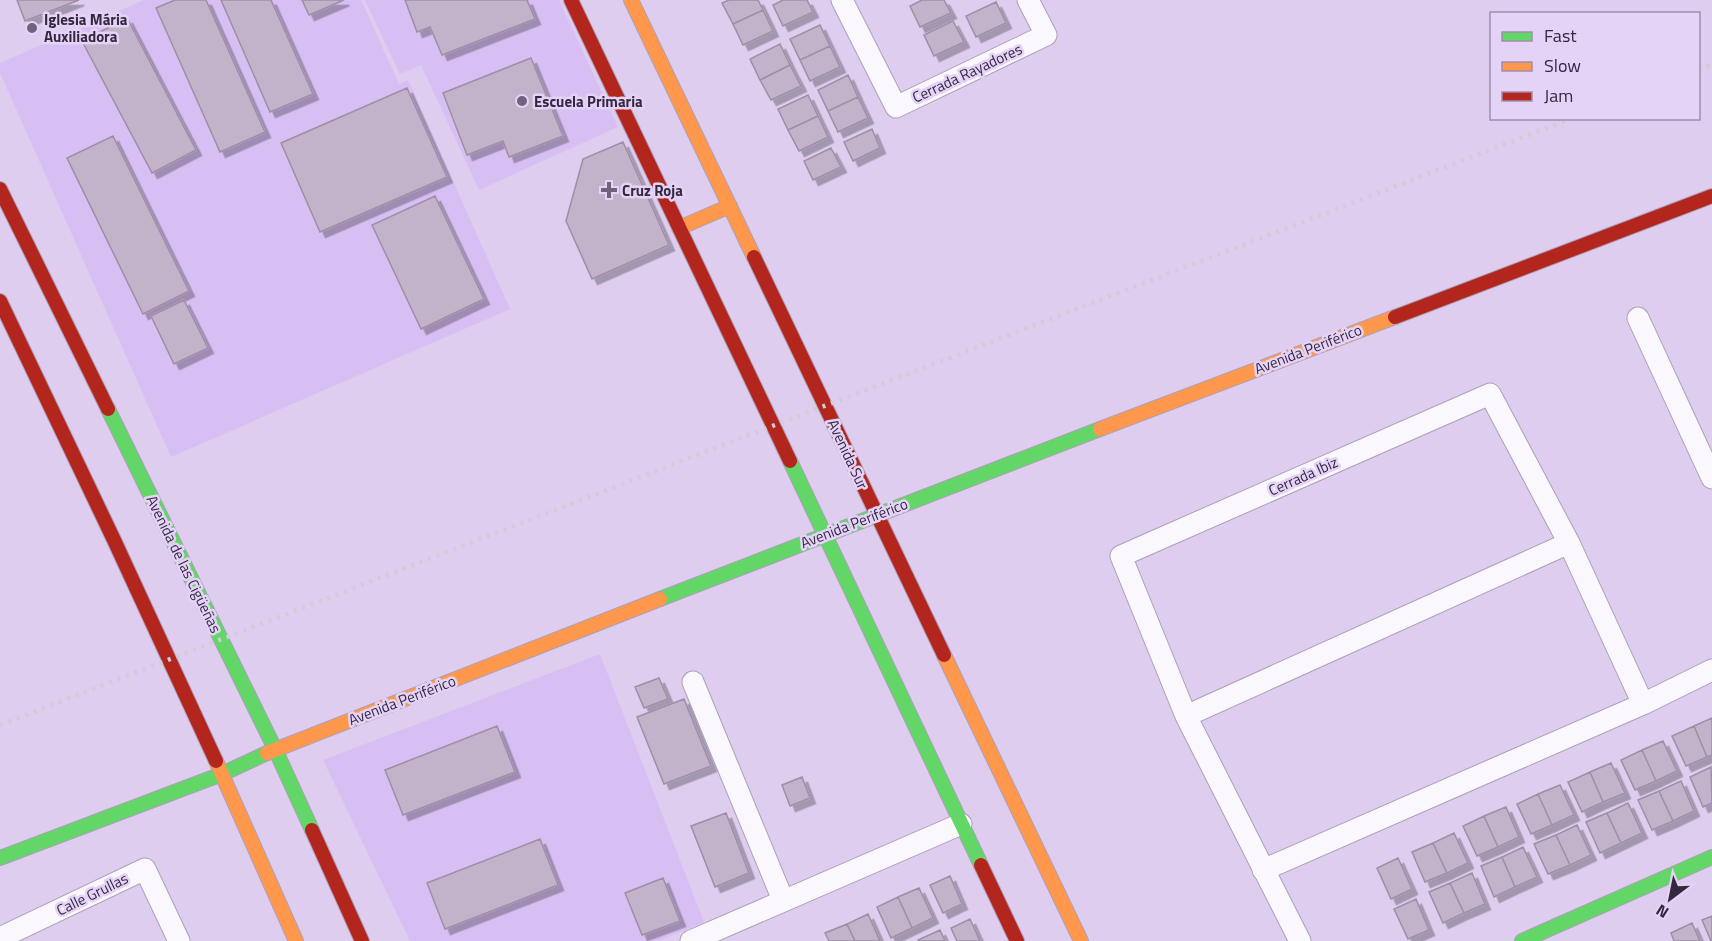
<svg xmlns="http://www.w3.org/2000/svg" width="1712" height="941" font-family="'Titillium Web',sans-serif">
<defs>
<filter id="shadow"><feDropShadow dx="5.5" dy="5.5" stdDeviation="0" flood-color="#0004"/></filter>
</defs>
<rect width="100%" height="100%" fill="#decdef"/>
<path fill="#d8bff3" d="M144,0H361L399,84L408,80L510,309L171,457L0,73V63Z
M365,0H559L618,127L479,190L421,65L400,74Z
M600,654L704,922L658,941H410L323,760Z"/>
<path fill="#c2b2ca" stroke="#9e8ea6" stroke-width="1.5" filter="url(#shadow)" d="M17,0H79L25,21Z
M175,0H206L265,132L220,152L156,8Z
M221,0H271L313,94L270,112Z
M302,0H344L309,15Z
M405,0H527L535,19L442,55L430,27L417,32Z
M729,0H758L763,10L733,24L722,3Z
M783,0H807L813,12L783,26L773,5Z
M922,0H944L951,13L920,27L910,6Z
M996,2L1006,23L976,37L966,16Z
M763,10L773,31L743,45L733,24Z
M127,18L196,150L152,173L82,41Z
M953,21L964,42L934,56L924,35Z
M820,25L830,46L800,60L790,39Z
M780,44L790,65L760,80L750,59Z
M830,46L840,67L810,81L800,60Z
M531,58L563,136L509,157L503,141L467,155L443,93Z
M790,65L801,86L771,100L760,80Z
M848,75L858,97L828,111L818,90Z
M407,88L447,177L320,232L281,143Z
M808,95L818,116L788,130L778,109Z
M858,97L868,118L838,132L828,111Z
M818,116L828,137L799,151L788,130Z
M872,129L880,148L853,161L844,142Z
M113,136L189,291L143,314L67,158Z
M623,142L669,245L592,279L566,221L583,159Z
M831,148L841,167L813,180L804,161Z
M435,196L484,299L421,329L372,225Z
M184,300L208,348L174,364L151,316Z
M659,678L668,699L644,708L635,687Z
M684,699L711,766L664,784L637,717Z
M1712,718V755L1707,757L1694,726Z
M497,726L515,772L403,815L385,770Z
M1694,726L1707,757L1686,766L1672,736Z
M1663,741L1677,771L1656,781L1642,750Z
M1642,750L1656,781L1635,790L1621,760Z
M1611,763L1625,793L1603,802L1590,772Z
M1711,767L1712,803L1703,807L1690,777Z
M1590,772L1603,802L1582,812L1568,782Z
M802,777L810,798L790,806L782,785Z
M1681,781L1694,811L1673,821L1659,791Z
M1560,785L1574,815L1552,825L1538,794Z
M1659,791L1673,821L1652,830L1638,800Z
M1538,794L1552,825L1531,834L1517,804Z
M1628,803L1642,833L1621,843L1607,813Z
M1506,807L1519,837L1498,847L1484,816Z
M726,813L749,873L715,887L691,826Z
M1607,813L1621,843L1600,853L1586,822Z
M1484,816L1498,847L1477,856L1463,826Z
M1577,825L1591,855L1570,865L1556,835Z
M1454,833L1468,863L1447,873L1433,843Z
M1556,835L1570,865L1548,874L1534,844Z
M540,839L558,885L445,929L427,883Z
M1433,843L1447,873L1425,882L1412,852Z
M1523,847L1537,877L1515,887L1502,857Z
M1502,857L1515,887L1494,897L1481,866Z
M1398,858L1412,889L1391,899L1377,868Z
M1472,873L1485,904L1464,913L1450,883Z
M950,876L962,904L943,913L930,885Z
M663,878L680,921L642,935L625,893Z
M1450,883L1464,913L1443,923L1429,892Z
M919,888L933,918L912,928L898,897Z
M898,897L912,928L891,938L877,907Z
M1416,899L1429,930L1408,939L1394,909Z
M868,914L880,941H855L847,924Z
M1712,916V941H1711L1702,920Z
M970,919L980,941H957L951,928Z
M1692,923L1700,941H1674L1671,933Z
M847,924L855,941H829L825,933Z
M940,930L945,941H919L918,940Z"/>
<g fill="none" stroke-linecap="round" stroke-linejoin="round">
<g stroke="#aca0b9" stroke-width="23">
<path id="street" d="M842,0L896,107L1046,35L1028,0
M1638,318L1712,478
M693,682L783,900
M1186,716L1569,543
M1263,870L1643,704L1712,670
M0,938L145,869L179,941
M691,941L961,824
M1300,941L1186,716L1121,556L1490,394L1569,543L1643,704"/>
</g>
<g stroke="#aca0b9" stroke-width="16">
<path id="fast" d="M108,409L275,749L312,830
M790,461L981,865
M660,599L1100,429
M0,858L222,774L267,753
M1522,941L1712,857"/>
</g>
<g stroke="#aca0b9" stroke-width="16">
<path id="slow" d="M631,0L754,257
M679,228L730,206
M1100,429L1395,317
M944,655L1081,941
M267,753L660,599
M216,761L296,941"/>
</g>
<g stroke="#aca0b9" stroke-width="16">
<path id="jam" d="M571,0L790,461
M0,189L108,409
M754,257L944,655
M0,301L114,540L216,761
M1395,317L1712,196
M312,830L362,941
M981,865L1017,941"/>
</g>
<path stroke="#d7d2dc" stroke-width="4" stroke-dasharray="1.5 4.5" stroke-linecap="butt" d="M0,541C19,544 32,569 17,585C13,590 6,591 0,593"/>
<use href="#street" stroke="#faf8fd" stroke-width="21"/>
<use href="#fast" stroke="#63d668" stroke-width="14"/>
<use href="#slow" stroke="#ff974d" stroke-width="14"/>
<use href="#jam" stroke="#b3261e" stroke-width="14"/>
<path stroke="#d1ccd6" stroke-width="4.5" stroke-dasharray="3 6" stroke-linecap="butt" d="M1698,70L1712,65
M0,725L736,440L1573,118"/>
</g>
<g fill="#70627d" stroke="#e4d3f7" stroke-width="2">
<circle cx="32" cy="28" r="6"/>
<circle cx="522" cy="101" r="6"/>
<path d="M606 181h6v6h6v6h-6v6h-6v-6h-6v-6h6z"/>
</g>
<g text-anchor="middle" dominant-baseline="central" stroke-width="5" stroke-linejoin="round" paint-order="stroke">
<g font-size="15" font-weight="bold" fill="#34283f" stroke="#e4d3f7" text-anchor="start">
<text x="44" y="19">Iglesia Mária<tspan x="44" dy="17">Auxiliadora</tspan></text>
<text x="534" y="101">Escuela Primaria</text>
<text x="622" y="190">Cruz Roja</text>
</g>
<g font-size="15" fill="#34283f" stroke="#e4d3f7">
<text transform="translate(967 73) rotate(-25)">Cerrada Rayadores</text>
<text transform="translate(1308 349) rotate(-21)">Avenida Periférico</text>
<text transform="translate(848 454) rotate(65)">Avenida Sur</text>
<text transform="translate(1303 476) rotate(-24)">Cerrada Ibiz</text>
<text transform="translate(854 523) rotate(-21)">Avenida Periférico</text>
<text transform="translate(184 564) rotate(64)">Avenida de las Cigüeñas</text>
<text transform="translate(402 700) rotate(-21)">Avenida Periférico</text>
<text transform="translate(92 894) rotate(-26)">Calle Grullas</text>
</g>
</g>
<rect x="1490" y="12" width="210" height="108" fill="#e4d3f7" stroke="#9e8fad" stroke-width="1.5"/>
<rect x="1502" y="32" width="30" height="9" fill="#63d668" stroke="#9e8fad" stroke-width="1.5"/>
<text x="1544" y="42" font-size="18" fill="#34283f">Fast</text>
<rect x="1502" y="62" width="30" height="9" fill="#ff974d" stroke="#9e8fad" stroke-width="1.5"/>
<text x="1544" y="72" font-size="18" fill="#34283f">Slow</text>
<rect x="1502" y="92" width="30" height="9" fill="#b3261e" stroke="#9e8fad" stroke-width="1.5"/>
<text x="1544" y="102" font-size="18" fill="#34283f">Jam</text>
<g transform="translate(1670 899) rotate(212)" stroke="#e4d3f7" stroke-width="4.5" paint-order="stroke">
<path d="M0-4.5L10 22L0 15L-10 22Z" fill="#34283f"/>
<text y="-9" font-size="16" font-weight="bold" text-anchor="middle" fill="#34283f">N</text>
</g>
</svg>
